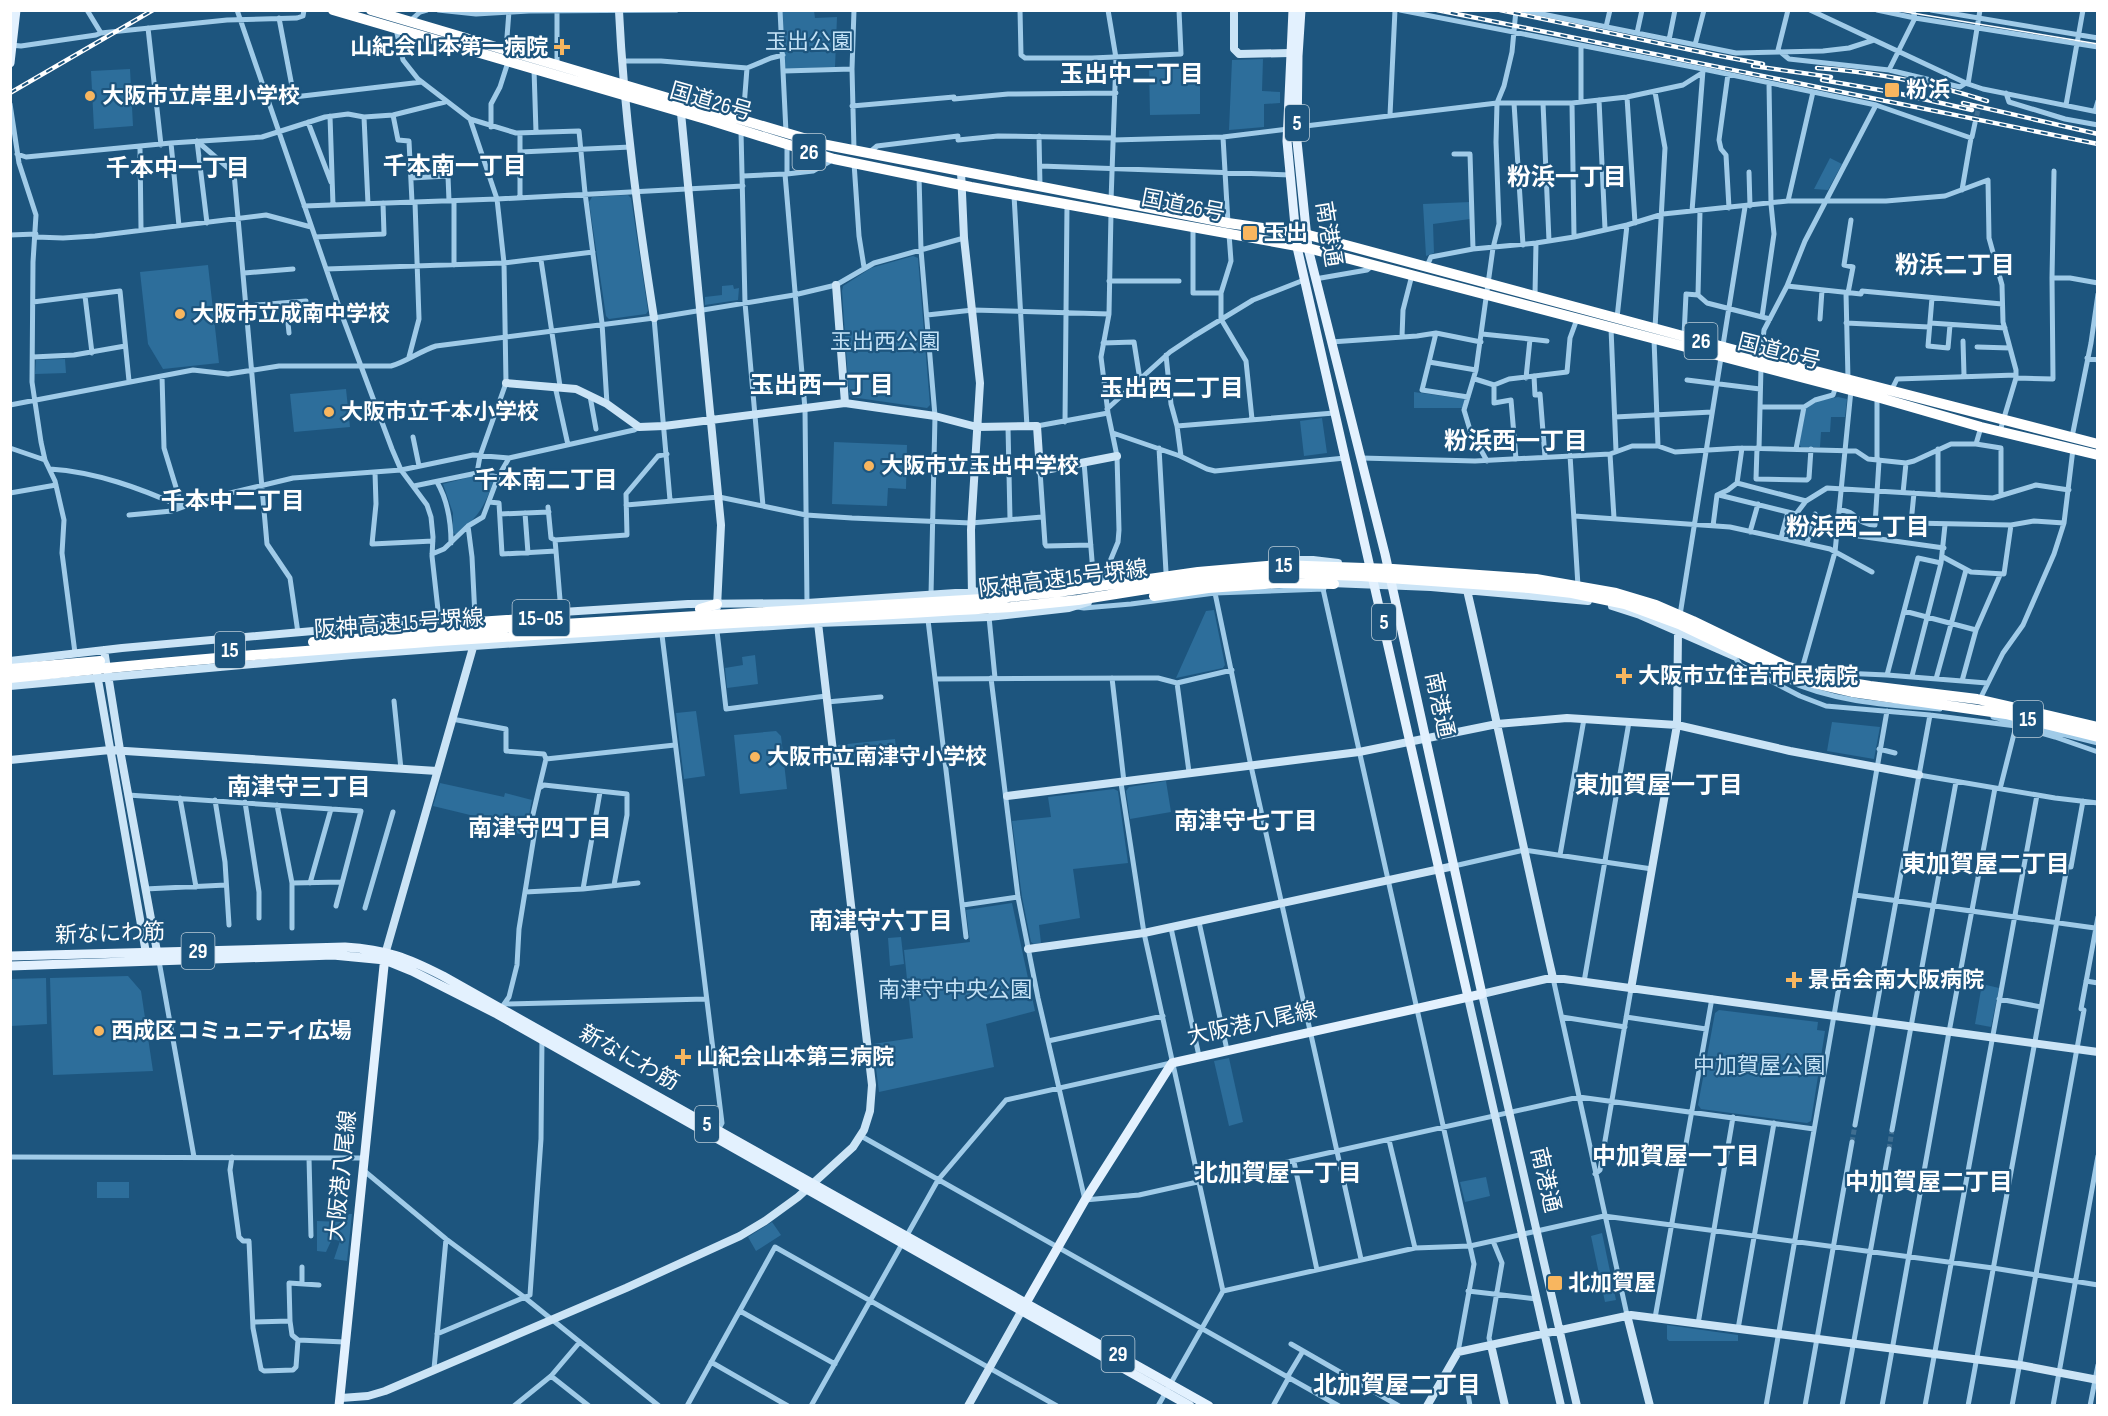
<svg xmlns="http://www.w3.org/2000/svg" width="2108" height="1416" font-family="'Sofia Sans Condensed','Noto Sans JP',sans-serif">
<rect width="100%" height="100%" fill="#1d557e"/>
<path fill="#2d6e9b" d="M782,11H814L815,18L837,17L835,67L785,69Z
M1263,59L1262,91L1280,92V103L1264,104V127L1229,130L1232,60Z
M1149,66H1200V114L1150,115Z
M130,69L133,126L94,129L91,71Z
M1830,158L1842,164L1828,190L1814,189Z
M628,195L631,198L648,311L646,314L609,319L606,316L589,202L592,197Z
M1470,202V219L1433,224L1434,253L1426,256L1423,204Z
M913,256L918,258L930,405L927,408L851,397L849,394L842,291L843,286L871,268Z
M208,265L219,363L163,369L148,344L140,272Z
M733,285L734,289L739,288L738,300L705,305V297L722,295V286Z
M65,359L66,373L35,374L36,360Z
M346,389L350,427L294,432L290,394Z
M1414,392L1465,399L1462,408H1414Z
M1838,397L1847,399L1845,417H1831L1830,432H1821L1820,447H1801L1799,444L1806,407L1818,401Z
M1322,418L1327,453L1304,456L1300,421Z
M834,442L907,445L906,489L888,488L887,506L832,504Z
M474,476L493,478L494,480C484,508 479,515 457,535L453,533V513L443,484Z
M1214,610L1225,665L1223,668L1176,678L1206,611Z
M755,655L758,684L727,688L725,668L743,665L742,657Z
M696,711L705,776L684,779L676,713Z
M1832,722L1880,727L1874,759L1827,751Z
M776,731L781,736L787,789L740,794L734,735Z
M895,739L897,759L855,762L853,751L839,753L838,745Z
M1166,781L1171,812L1130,819L1126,791L1129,787Z
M440,783L504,797L505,793L532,800L525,835L498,829L499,822L433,806Z
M1114,789L1118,791L1128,863L1073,869L1080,918L1039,925L1041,943L1034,944L1031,942L1022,897L1012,821L1051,817L1048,797Z
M1012,903L1035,1011L986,1024L994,1067L879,1092L873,1044L913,1038L904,950L970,942L966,910Z
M901,937L904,964L890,966L888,938Z
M128,976L141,991L153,1071L53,1075L50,978Z
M46,978L47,1024L11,1026V979Z
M1982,984L1999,988L1991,1027L1975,1024Z
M1719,1010L1818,1022L1817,1030L1825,1031L1811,1121L1807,1123L1701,1109L1698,1105L1715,1013Z
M1229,1058L1243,1122L1229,1126L1214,1061Z
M1486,1177L1490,1196L1465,1202L1460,1182Z
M97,1182H129V1198H97Z
M349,1214H352L347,1261L334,1259L340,1241L332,1239L326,1252L317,1251V1221L342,1222Z
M772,1222L781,1235L756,1251L748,1237Z
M1602,1233L1616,1300L1605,1302L1591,1236Z
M1667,1325L1738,1335V1341H1669L1667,1339Z"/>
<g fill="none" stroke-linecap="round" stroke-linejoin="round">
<path stroke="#3f6e91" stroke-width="5" stroke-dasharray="5 2.5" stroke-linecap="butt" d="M1975,123L1981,97
M1852,1142L1855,1125
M1889,1149L1892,1130"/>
<path stroke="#a0cbe8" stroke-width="5" d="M237,10L343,318L392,449L401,470L427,505L431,517L433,537L432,556L439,619
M438,10L476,14L529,11L677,10
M780,10L786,132
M854,10L852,69L854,150
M1020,10L1021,55L1025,58H1092L1181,54L1179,10
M1108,10L1116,58L1111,201
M1400,10L1703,69L1876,105L1971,138L1962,190
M1522,10L1736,53L1823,51L1849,48L1874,40
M1788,10L1778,50L1789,59L1889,70L1960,87L1966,83
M1810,10L1968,84L1983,89L2098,112
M1877,10L1915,18L2098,47
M1931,10L2098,38
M279,18L294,97
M410,21L420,12L427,10
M1606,27L1610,10
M148,28L161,145
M101,33L227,20L297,18L303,16L304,10
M1637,33L1642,10
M1669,40L1675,10
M10,45L21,46L96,35L101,33L87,10
M1695,45L1704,10
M1581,46V102
M506,50L509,11
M621,61H661L747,68L771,58L783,55
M557,66V10
M534,69L536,132
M1889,70L1915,18L1913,10
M784,71L852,69
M1728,74L1719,140L1721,149L1726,155L1729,208
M1769,83L1771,204L1774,234L1762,317L1770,319
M1968,84L1980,10
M1655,92L1665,148L1655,328
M2006,93L2009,102L2065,119L2098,125
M266,97H294L422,82
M1627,97L1635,223
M954,99L1008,94L1116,93
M1599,100L1605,229
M1514,103L1523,245
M1543,103L1549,241
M1572,103L1574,237
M10,104L19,163L36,215L33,262L32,382L41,442L45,460L55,481L64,520L62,553L75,653
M2066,105L2083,10
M852,106L954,97
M2095,111L2098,101
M393,115L398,140L409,141L412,202
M1390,115L1395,10
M330,116L333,205
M364,117L368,204
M470,119L516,133L579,131L585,193L602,323L607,404
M743,120L747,68
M308,122L331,182
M491,127V104L500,87L508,62
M1297,127L1497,103H1572L1627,97L1683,85L1702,73
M741,131L745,303L763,506
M520,133V198
M1039,136L1040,186
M1223,137L1228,223
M1972,137L1975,123
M958,140L998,136L1113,138
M1113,140L1223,137L1288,129
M197,141L234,173L267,544L290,578L298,633
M197,141L207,223
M171,143L179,226
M787,145V174L813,171L834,159
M140,148L141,229
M520,152L631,147
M870,152L877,146L958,136
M17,154L26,157L171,143L262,137L325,117L348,114L364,117L393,115L445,102
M1454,154H1470L1473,249
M854,163L859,236L864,267
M1040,166L1291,175
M1749,172L1750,206
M785,174L805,409L807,603
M743,176L785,174
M919,176L921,250L935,416L931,595
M411,178L448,176L449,201
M1014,195L1027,427
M454,201V265
M1788,201L1813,92
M304,206L497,199L470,119L418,79L403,60L396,29
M1692,211L1703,70
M1700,211L1698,295L1707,303L1762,317
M1193,227V293H1221
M1229,234L1231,261L1221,293V319L1246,361L1252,419
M10,235L36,234
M36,237L63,238L95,236L266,215L311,227
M315,237L384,234L383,203
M541,260L560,386
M1427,266L1431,257L1473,249L1536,243L1574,237L1627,225L1663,214L1788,201H1886L1945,196L1988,180L1989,238L2002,285L2003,322L2016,370V378L2000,431
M326,269L504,263L593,252
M244,273L293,269
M2052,278H2070L2098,283
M1315,279L1367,270L1373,265
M1109,281H1179
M1787,286L1861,294L1862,291L2002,304
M1846,293L1848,379
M1848,293L1853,267L1844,265L1851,220
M1535,295L1536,243
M85,296L92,353
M1932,298L1928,346L1948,348L1950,325
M33,302L120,291L129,381
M286,303L289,333
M246,306L306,301
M927,315L973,310L1109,314
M654,318L670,500
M1617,318L1627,225
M1820,319L1822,290
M1846,323L1929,327
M1930,323L2005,328
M1611,328L1616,451
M1436,333L1429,362L1476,370
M1482,334L1530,339L1526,378
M1684,336L1686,294L1698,295
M1402,337L1403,310L1412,275
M1530,339L1547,341
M1654,339L1658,446
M1963,341L1964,375
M1331,342L1417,336L1436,333L1481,342
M1103,343L1134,342L1140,380
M1977,347L2010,348
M1166,355L1171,404L1177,426L1181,456
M33,357L74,355L125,346
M409,357L419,319L415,202
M1761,357L1764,330L1787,286L1805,241L1876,105
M2087,358L2098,360
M1429,362L1422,390L1468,397
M162,376L164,448L182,507
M1534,376L1535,395L1540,394L1545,457
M2016,378L2053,379L2052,278L2054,171
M1475,379L1494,385L1509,379L1567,372L1570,338L1577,319
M1687,380L1760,389
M1494,385V403L1511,400L1516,459
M555,386L568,445
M1891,391L1897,379L2016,375
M590,396L596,429
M1877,397V460
M10,405L193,370L228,374L279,366H391C406,362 420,351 436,346L654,318L794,295L836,285L874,263L964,238
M1760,407H1804
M1107,409L1170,352L1194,336L1253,300L1304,280
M1615,417L1712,412
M1065,422L1067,205
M1037,426L1108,413
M1177,426L1334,413
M1008,427L1010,519
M1113,433L1180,456L1207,469L1215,471L1345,458
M413,437L419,466
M2072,437L2091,343L2098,294
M1976,444L2001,448V495
M10,448L45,460
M1159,448L1166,572
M1757,448L1756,479L1807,480L1809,478L1811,449
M1759,449L1761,367
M1796,449L1804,407L1815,400L1833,395L1836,386
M1610,454L1614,518
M1570,455L1578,586
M1361,458L1475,461L1610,454L1632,446H1658L1675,452L1742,448L1856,451L1868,459L1906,463L1914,461L1951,444H1976L1981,427
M1487,461L1470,430L1464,410L1476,370L1493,248L1499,224L1496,142L1497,103L1504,86L1512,52L1516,10
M1084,462L1094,585
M50,469C96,472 140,488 182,507
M1040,471L1045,544L1046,546L1091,545
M375,472L376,504L372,544L433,541
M477,473L480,456L506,383L504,263L497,199L743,186
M437,482C448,501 451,521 451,543
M1737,483L1806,501
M414,486L477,473L498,477L509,458
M10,493L56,485
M1903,493L1906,463
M1914,493L1911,523L2011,525
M1719,495L1796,514L1806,501L1827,488L1993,498L2036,485L2069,490
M1938,495V449
M489,502L499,503L502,554L556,551L555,540L627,535L626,494L658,456L667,454
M626,505L719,497L806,515L852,518L971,523L1042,517
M548,507L551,538L555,540
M1839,510C1859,511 1854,524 1875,525L1879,461
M525,513L528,553
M500,514L549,512
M129,515L172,511L205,499L293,478L401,470L473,455L509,458L634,430L639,427
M1574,516L1730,527L1830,549L1872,572
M468,526L472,557L475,617
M1713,526L1717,495L1728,490L1737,483L1742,448
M1750,532L1758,504
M1837,533L1944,548
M1781,538L1788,512
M1807,543L1815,514
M556,551L561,612
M432,554L444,549L468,526L483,517L498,477
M1943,557L1971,572L2004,574L2011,525L2034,521L2064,523
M1101,583L1118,542L1119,530L1117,456L1108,413L1101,357L1109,314L1111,213
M1323,589L1474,1264L1458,1352
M1215,593L1251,766L1361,1259
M1077,607L1084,608L1131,604L1215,593L1324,589
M1904,611L1976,630
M1680,615L1745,207
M989,617L995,678
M928,620L966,937
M717,631L726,709L826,696
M662,635L722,1123L718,1130
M1734,656L1740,665L1800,696L1826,706L1930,715L2016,726L2055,737L2098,752
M1802,669L1835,552L1851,390
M1818,672L1887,675L1987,683
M1887,675L1918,558L1941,563L1945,525
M1912,676L1941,563
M991,678L1018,897L1038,998L1085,1200L1139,1195L1579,1097L1814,1129
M1112,678L1124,782
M1782,678C1832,702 1885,705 1940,709
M935,679L1142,678H1158L1177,683L1232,670
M1936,679L1966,570
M1962,681L1976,630L2000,575
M1177,683L1189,772
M394,701L401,769
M1979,701L2003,653L2023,625L2054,554L2064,523L2073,449
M827,702L881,697
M1993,717L2098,743
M452,719L506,729V751L544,754L546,759L675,745
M1879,749L1895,753
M1919,775L2055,798L2098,803
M1121,783L1144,933L1223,1291L1158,1406
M539,788L546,759
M2000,789L2016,726
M128,795L361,811L336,906
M180,798L196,887
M215,800L225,862L229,925
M245,802L259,892V918
M277,805L292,883V928
M1560,855L1584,719
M1454,866L1524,850L1652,869
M292,883L342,882
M310,883L331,809
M145,889L226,885
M583,889L600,792
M525,892L535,830L531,823L539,788L544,785L627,794V815L614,885
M1855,895L2095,928
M963,905L1018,897
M365,908L393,812
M1199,922L1227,1050
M1171,928L1199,1056
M159,961L194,1157
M1553,978L1627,1315
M2086,981L2098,983
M1584,982L1629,722
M1999,999L2041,1007
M504,1004L706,999
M500,1010L509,997L517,965L519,929L525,892L583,889L638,883
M1562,1017L1625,1027
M1626,1017L1706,1029
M1048,1041L1163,1016
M1855,1125L1930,715
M1892,1130L1956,782
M861,1136L1339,1406
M1389,1140L1415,1248
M10,1157L363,1158
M232,1157L230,1170L239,1237L243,1241H249L253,1328L261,1369L264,1371L293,1370L296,1367L298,1340L345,1342
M309,1158L311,1236
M1294,1162L1317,1270
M362,1169L446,1239L524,1297L659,1406
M1595,1174L1600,1170L1631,989
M302,1284V1267
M1223,1291L1415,1248L1470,1246L1604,1216L1993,1268L2098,1285
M1468,1291L1536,1299
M740,1311L835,1364
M1655,1318L1712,998
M290,1321L289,1283L319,1285
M253,1322L290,1321L292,1335L298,1340
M1698,1324L1733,1117
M1738,1329L1774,1123
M437,1334L530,1295L541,1139L542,1038
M1291,1344L1399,1406
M1491,1345L1489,1338L1502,1263L1493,1241
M711,1362L788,1406
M434,1369L446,1239
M551,1376L589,1406
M1288,1376L1303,1351
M1468,1394L1470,1406
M514,1406L551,1376L579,1343
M687,1406L775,1247L1057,1406
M811,1406L938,1180L1006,1100L1171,1063
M1273,1406L1289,1377
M1766,1406L1887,711
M1805,1406L1852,1142
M1842,1406L1889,1149
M1882,1406L1949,1032L1995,788
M1925,1406L2037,795
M1968,1406L2067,867H2071L2083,801
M2012,1406L2084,1010L2081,1009L2098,917
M2053,1406L2098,1156
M2090,1406L2098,1365"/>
<path stroke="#cbe4f6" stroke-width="8" d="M1234,10V49L1239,54L1290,53
M619,11C624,114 638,216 654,318
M681,113L721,525L717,607
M961,171L964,238L980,383L971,530L972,597
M836,285L845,403
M506,383L576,389L607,404L639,427L664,426L845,403L935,416L977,427L1037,426L1040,471L1117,456
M1281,560H1313L1338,563
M1331,583L1431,587L1588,601
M1467,590C1497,719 1523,849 1553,978
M1612,606L1640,615L1734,656
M531,614L688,604L807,603L1000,590H1034
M104,650L120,750L158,957
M10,661L122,648L471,617
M97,674L146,953L150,956
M10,686L352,655L474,646L818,623L989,617L1069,608L1088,602
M10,760L110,750L437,771
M1007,796L1359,752L1497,724L1567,718L1677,725L1790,751L1919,775
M1028,949L1144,933L1454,866
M386,951L474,644
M1631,989L1677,725L1678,631
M1468,997L1561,1406
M1627,1315L1650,1406
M1491,1345L1505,1406
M341,1398L368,1396L385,1391L626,1288L740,1236L765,1221L798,1197L853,1147L864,1130L870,1111L872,1085L818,623
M968,1406L1022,1310
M1427,1406L1458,1352L1631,1315L2020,1365L2098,1380
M1577,1406L1482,994L1546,979H1564L2098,1052"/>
<path stroke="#e3f1fe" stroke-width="9" d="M1293,10L1287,141L1297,247L1468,997
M10,63L16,10
M10,956L345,947C387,950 406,957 443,976L1209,1406
M10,966L333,955L385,960L412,971L497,1014L1190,1406
M1022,1310L1085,1200L1172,1063L1482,994L1385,554L1308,248L1297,141L1298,56L1301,10
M339,1406L385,956"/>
<path stroke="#fff" stroke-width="10" d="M333,10L709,120L834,159L971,187L1308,248L1877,397L1981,427L2098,455
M371,10L827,145L1228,223L1305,234L1761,357L2098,444
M1279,583L1334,584
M700,609L717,604"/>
<path stroke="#fff" stroke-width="1.5" d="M1894,10L2098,44"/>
<g stroke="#fff" stroke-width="4.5">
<path id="rail" d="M1437,10L2098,144
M1500,10L1715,55L1763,64
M1753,66L1831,77
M1817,68C1876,72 1931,83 1987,101
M1822,80L1892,92L1972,110
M10,93L153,10
M1963,103L2098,134"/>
</g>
<use href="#rail" stroke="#1d557e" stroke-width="2" stroke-dasharray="7" stroke-linecap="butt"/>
<path stroke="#fff" stroke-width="10" d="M1154,596L1208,588L1279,583
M463,623L537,618
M313,642L547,625L999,598L1058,592L1198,572L1278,565L1393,569L1536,579L1616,593L1656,605L1693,621L1786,666L1827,679L1870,686L1977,699L2098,727
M10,669L100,661
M10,678C343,642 677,627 1011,607L1078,600L1197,581L1279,573L1361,576L1529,588L1572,593L1625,604L1679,624L1783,674L1817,684L1852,692L2006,714L2098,737"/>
</g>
<g fill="#f8b65f" stroke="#1d557e" stroke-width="2">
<path d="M559 38h6v6h6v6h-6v6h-6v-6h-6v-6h6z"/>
<rect x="1884" y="82" width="16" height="16" rx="3"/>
<circle cx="90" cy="96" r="6"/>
<rect x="1242" y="225" width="16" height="16" rx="3"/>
<circle cx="180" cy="314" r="6"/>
<circle cx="329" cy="412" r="6"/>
<circle cx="869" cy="466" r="6"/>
<path d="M1621 667h6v6h6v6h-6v6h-6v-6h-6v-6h6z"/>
<circle cx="755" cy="757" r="6"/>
<path d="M1791 971h6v6h6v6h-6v6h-6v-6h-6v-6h6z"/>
<circle cx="99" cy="1031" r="6"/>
<path d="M680 1048h6v6h6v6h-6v6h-6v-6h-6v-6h6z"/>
<rect x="1547" y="1275" width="16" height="16" rx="3"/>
</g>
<g text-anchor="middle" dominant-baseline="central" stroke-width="4.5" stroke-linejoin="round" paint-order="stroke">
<g fill="#1d557e" stroke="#bbccd8" stroke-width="1.5">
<rect x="1285" y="105" width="24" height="36" rx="4.5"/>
<rect x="792.5" y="134" width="33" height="36" rx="4.5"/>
<rect x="1684.5" y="323" width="33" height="36" rx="4.5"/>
<rect x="1269" y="547" width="30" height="36" rx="4.5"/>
<rect x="512.5" y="600" width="57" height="36" rx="4.5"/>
<rect x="1372" y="604" width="24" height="36" rx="4.5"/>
<rect x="215" y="632" width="30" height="36" rx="4.5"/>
<rect x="2013" y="701" width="30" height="36" rx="4.5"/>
<rect x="181.5" y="933" width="33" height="36" rx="4.5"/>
<rect x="695" y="1106" width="24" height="36" rx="4.5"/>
<rect x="1101.5" y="1336" width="33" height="36" rx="4.5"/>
</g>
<g font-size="21" font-weight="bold" fill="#fff">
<text x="1297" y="123">5</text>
<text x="809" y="152">26</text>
<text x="1701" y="341">26</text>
<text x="1284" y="565">15</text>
<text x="541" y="618">15-05</text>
<text x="1384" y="622">5</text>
<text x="230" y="650">15</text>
<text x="2028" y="719">15</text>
<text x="198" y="951">29</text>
<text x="707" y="1124">5</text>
<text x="1118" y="1354">29</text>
</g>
<g font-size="22" fill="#c4e2f6" stroke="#1d557e">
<text x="809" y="42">玉出公園</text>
<text x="885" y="342">玉出西公園</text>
<text x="955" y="990">南津守中央公園</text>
<text x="1759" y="1066">中加賀屋公園</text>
</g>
<g font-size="22" font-weight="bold" fill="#fff" stroke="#1d557e" text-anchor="start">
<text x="548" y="47" text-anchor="end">山紀会山本第一病院</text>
<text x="1906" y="90">粉浜</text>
<text x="102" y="96">大阪市立岸里小学校</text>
<text x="1264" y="233">玉出</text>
<text x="192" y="314">大阪市立成南中学校</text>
<text x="341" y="412">大阪市立千本小学校</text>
<text x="881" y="466">大阪市立玉出中学校</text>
<text x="1638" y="676">大阪市立住吉市民病院</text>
<text x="767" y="757">大阪市立南津守小学校</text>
<text x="1808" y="980">景岳会南大阪病院</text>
<text x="111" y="1031">西成区コミュニティ広場</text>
<text x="696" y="1057">山紀会山本第三病院</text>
<text x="1568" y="1283">北加賀屋</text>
</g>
<g font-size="22" fill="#fff" stroke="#1d557e">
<text transform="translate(711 102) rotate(16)">国道26号</text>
<text transform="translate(1183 206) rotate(11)">国道26号</text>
<text transform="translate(1328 234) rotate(81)">南港通</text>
<text transform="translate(1779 352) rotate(14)">国道26号</text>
<text transform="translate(1063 579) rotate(-7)">阪神高速15号堺線</text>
<text transform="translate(399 624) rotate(-4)">阪神高速15号堺線</text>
<text transform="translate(1439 705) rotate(78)">南港通</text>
<text transform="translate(110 934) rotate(-2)">新なにわ筋</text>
<text transform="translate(1252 1024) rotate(-12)">大阪港八尾線</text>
<text transform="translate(629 1058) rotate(29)">新なにわ筋</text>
<text transform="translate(342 1176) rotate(-84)">大阪港八尾線</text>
<text transform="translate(1545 1180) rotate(77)">南港通</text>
</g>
<g font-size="24" font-weight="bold" fill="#fff" stroke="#1d557e">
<text x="1132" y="74">玉出中二丁目</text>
<text x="455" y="166">千本南一丁目</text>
<text x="178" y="168">千本中一丁目</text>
<text x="1567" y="177">粉浜一丁目</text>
<text x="1955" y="265">粉浜二丁目</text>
<text x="822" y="385">玉出西一丁目</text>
<text x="1172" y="388">玉出西二丁目</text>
<text x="1516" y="441">粉浜西一丁目</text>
<text x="546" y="480">千本南二丁目</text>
<text x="233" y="501">千本中二丁目</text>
<text x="1858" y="527">粉浜西二丁目</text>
<text x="1659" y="785">東加賀屋一丁目</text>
<text x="299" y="787">南津守三丁目</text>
<text x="1246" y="821">南津守七丁目</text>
<text x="540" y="828">南津守四丁目</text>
<text x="1986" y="864">東加賀屋二丁目</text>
<text x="881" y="921">南津守六丁目</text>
<text x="1676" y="1156">中加賀屋一丁目</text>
<text x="1278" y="1173">北加賀屋一丁目</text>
<text x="1929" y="1182">中加賀屋二丁目</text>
<text x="1397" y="1385">北加賀屋二丁目</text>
</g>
</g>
<rect width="2108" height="1416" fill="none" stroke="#ffffff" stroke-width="24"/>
</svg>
